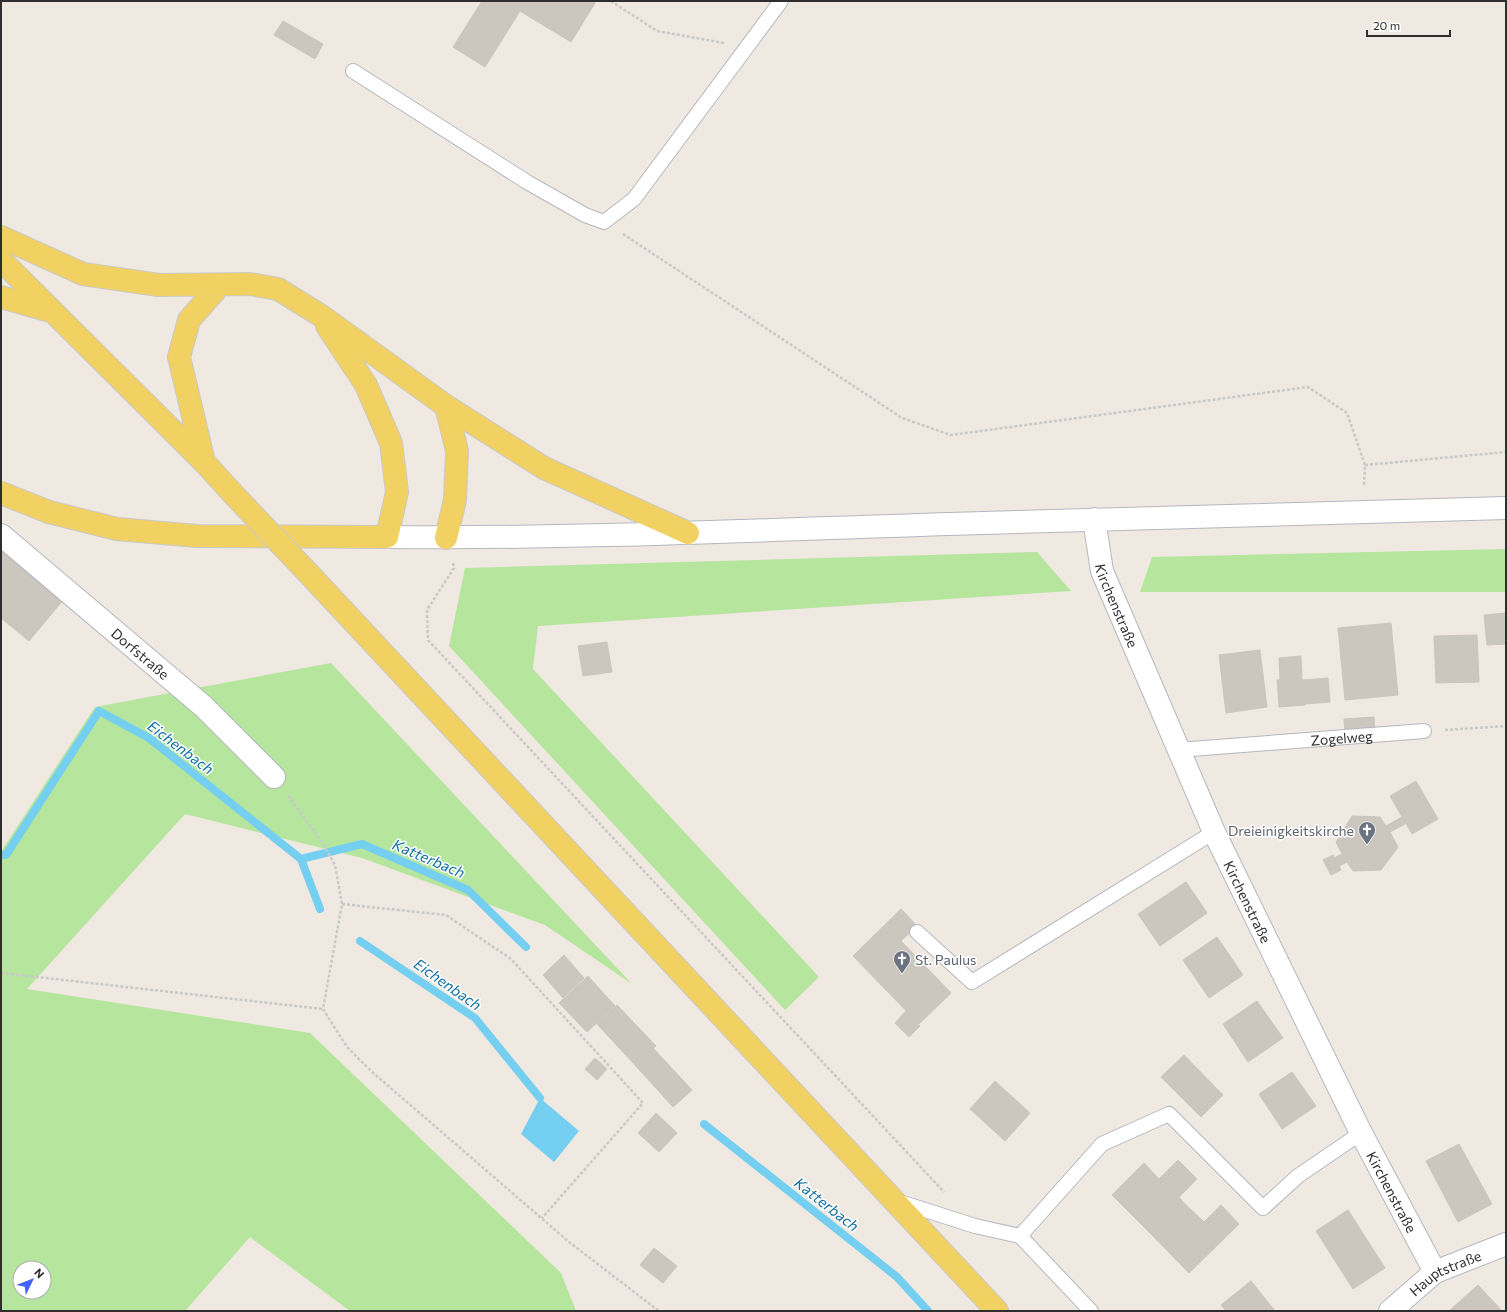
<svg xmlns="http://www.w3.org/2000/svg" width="1507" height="1312" font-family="Commissioner,sans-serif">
<rect width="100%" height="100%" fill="#efe9e1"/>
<path fill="#b6e59e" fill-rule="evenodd" d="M1506,549V592H1140L1152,557Z
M1037,552L1071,591L538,626L533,669L819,977L785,1010L449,646L465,568Z
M331,663L632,984L545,925L362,858L185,814L27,989L310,1033L561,1273L576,1311H350L250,1237L185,1311H1V850H2L95,707ZM20,1268H44V1292H20Z"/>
<path fill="#75cff0" d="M540,1098L579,1131L554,1162L521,1134Z"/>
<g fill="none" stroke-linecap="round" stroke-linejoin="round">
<path stroke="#75cff0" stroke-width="8" d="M1,855H6L99,711L149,738L301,859L320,909
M301,859L362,844L468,890L526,947
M360,941L475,1018L540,1098
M704,1124L897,1277L928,1311"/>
</g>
<path fill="#cbc7bf" stroke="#cbc5ba" d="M482,1H592L595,3L571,42L520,11L485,67L453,47Z
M283,21L323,44L315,59L274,35Z
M1,547L64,599L29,641L1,618Z
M1506,613V644L1487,645L1484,615Z
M1391,623L1398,695L1345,700L1338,628Z
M1477,635L1479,682L1436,683L1434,636Z
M607,642L612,672L583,676L578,646Z
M1260,650L1267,707L1226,713L1219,655Z
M1301,656L1302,677L1280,680L1279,658Z
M1302,678L1305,705L1279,707L1277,680Z
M1328,678L1330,702L1305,704L1303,680Z
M1374,717L1375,732L1345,734L1344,719Z
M1416,781L1438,819L1412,834L1390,796Z
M1352,816L1380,817L1386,826L1402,817L1405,824L1390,832L1398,847L1381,870L1353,871L1347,862L1339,866L1341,870L1331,875L1323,860L1333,855L1334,858L1342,854L1336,842Z
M1186,882L1207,913L1160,946L1138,914Z
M901,909L917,926L901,941L951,993L919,1024L853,956Z
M1217,937L1243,975L1209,998L1183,960Z
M564,955L584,978L563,998L543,975Z
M588,976L615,1006L587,1032L559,1003Z
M1257,1001L1283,1038L1248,1062L1223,1024Z
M617,1005L656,1046L635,1065L597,1024Z
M906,1011L920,1026L909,1037L895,1023Z
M653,1048L692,1090L673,1107L635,1065Z
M1184,1055L1223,1095L1201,1117L1161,1077Z
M595,1058L607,1069L597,1080L585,1069Z
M1292,1072L1316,1106L1282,1129L1259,1094Z
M995,1081L1030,1113L1005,1141L970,1109Z
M656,1113L677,1133L659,1152L638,1133Z
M1459,1144L1492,1204L1458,1222L1426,1161Z
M1178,1160L1197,1179L1179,1197L1183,1202L1151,1234L1112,1195L1144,1163L1159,1179Z
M1183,1202L1204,1222L1221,1205L1239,1224L1189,1273L1151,1234Z
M1348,1210L1385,1268L1353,1289L1316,1231Z
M654,1248L677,1266L663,1283L640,1265Z
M1251,1281L1275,1311H1226L1221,1305Z
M1478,1285L1502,1311H1449Z"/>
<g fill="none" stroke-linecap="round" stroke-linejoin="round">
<g stroke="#b4b7c1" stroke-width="16">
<g id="lane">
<path d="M353,71L527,182L585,215L604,222L634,199L781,1"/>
<path id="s1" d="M1178,750L1424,731"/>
<path d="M917,932L972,982L1214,832"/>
<path d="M897,1201L975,1226L1020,1236L1091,1311"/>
<path d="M1020,1236L1102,1144L1169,1114L1263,1208L1298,1176L1361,1133"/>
</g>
</g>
<g stroke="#b4b7c1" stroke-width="24">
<g id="street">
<path id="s2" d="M1094,519L1102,571L1214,832L1361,1133L1435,1272"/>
<path id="s3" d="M1,535L203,706L274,777"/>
<path id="s4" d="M1390,1311L1435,1272L1506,1244"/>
</g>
</g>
<g stroke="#b4b7c1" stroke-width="24">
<path id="secondary" d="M387,537C574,539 762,530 949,524C1135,518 1320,514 1506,508"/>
</g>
<g stroke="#c9c9c9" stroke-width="24">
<path id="primary" d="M1,237L83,274L159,285L250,284L278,289L320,315L446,406L544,468L688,533
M1,260L204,462L235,496
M1,297L50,311
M446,406L457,451L455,500L446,538
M204,462L179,357L189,320L220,285
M1,493L49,512L117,529L197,536L387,537L397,492L391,443L366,385L327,326
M309,574L997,1311"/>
</g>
<path stroke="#c9c9c9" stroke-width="2.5" stroke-dasharray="3 2" stroke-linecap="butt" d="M611,1L657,31L724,43
M623,234L902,418L951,435L1308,387L1347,413L1365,465L1364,486
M1365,465L1506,452
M453,563L454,568L427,610L428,640L944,1192
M1445,730L1506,726
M288,796L322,842L335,865L342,904L323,1009L347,1047L371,1071L569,1242L659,1311
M342,904L446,915L511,959L643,1103L542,1218
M1,973L323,1009"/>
<use href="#lane" stroke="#fff" stroke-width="14"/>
<use href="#street" stroke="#fff" stroke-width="22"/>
<use href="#secondary" stroke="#fff" stroke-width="22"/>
<use href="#primary" stroke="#f2d163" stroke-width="22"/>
<g stroke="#c9c9c9" stroke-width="24" stroke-linecap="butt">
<path id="primary-bridge" d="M235,496L309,574"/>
</g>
<use href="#primary-bridge" stroke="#f2d163" stroke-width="22"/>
</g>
<defs>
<g id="church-pin" transform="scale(0.9)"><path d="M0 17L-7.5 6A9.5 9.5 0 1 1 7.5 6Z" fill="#6b7280" stroke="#fff"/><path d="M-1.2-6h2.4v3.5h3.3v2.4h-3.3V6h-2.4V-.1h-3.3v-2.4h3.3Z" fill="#fff"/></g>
</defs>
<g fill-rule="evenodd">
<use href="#church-pin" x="1367" y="830"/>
<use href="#church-pin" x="902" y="959"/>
</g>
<g text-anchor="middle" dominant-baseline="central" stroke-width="3" stroke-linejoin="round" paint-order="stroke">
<g font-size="14" fill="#2e2e2e" stroke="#fff">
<text stroke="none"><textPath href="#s2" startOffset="90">Kirchenstraße</textPath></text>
<text stroke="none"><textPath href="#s3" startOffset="183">Dorfstraße</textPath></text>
<text stroke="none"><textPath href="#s1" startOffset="164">Zogelweg</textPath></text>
<text stroke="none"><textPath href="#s2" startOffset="414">Kirchenstraße</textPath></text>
<text stroke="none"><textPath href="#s2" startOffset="738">Kirchenstraße</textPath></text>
<text stroke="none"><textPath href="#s4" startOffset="68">Hauptstraße</textPath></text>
</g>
<g font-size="14" fill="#5b616d" stroke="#fff" text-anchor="end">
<text x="1354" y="830">Dreieinigkeitskirche</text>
<text x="915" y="959" text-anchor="start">St. Paulus</text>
</g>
<g font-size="15" font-style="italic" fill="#0d6fa3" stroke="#fff">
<text transform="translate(181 747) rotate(37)">Eichenbach</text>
<text transform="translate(429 858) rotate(23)">Katterbach</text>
<text transform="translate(448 984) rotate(35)">Eichenbach</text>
<text transform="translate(827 1204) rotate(38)">Katterbach</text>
</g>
</g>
<rect width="1507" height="1312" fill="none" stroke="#2e2e2e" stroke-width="4"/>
<g transform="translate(32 1280) rotate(47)"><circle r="19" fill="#ffffff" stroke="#ababab"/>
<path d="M0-3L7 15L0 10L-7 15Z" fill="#4264fb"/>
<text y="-6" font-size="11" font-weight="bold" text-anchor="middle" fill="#2e2e2e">N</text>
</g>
<path d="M1367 30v6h83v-6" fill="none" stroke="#2e2e2e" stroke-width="2"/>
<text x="1373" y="30" font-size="12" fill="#2e2e2e" stroke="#ffffff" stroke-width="3" paint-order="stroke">20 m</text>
</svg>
